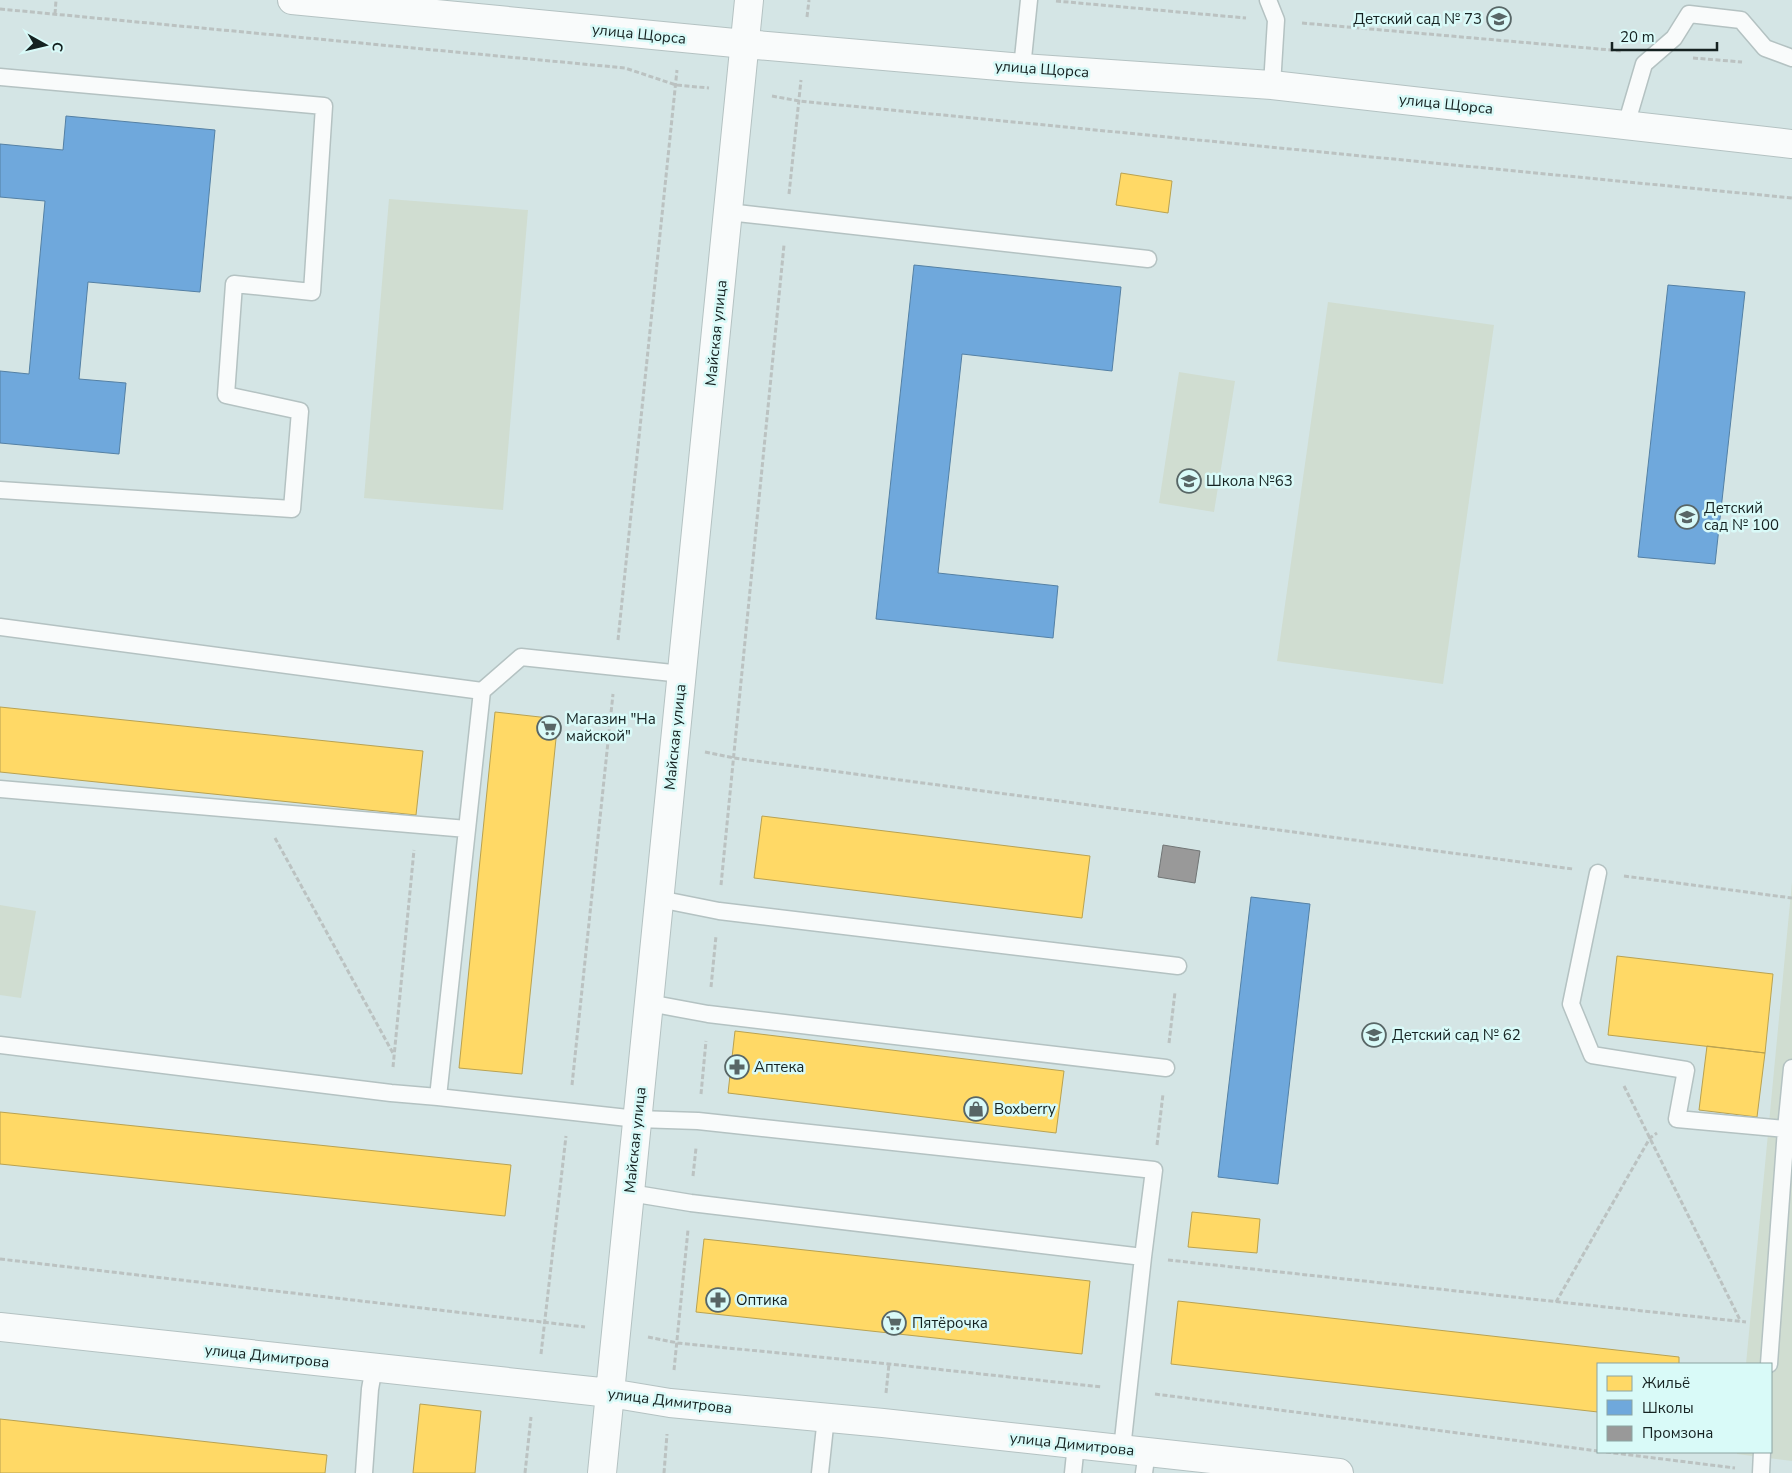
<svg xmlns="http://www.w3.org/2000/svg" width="1792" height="1473" font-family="'Nunito Sans',sans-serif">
<rect width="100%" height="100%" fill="#d4e5e5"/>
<path fill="#d0ddd1" d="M389,199L528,210L503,510L364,498Z
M1328,302L1494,325L1443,684L1277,661Z
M1179,372L1235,381L1214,512L1159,503Z
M1792,882V1461L1737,1454V1452H1771V1364H1746Z
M0,905L36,911L21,998L0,995Z"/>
<path fill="#ffd966" stroke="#b9a251" d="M1121,173L1172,181L1168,213L1116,205Z
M0,707L423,751L416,815L0,772Z
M495,712L558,719L522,1074L459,1068Z
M762,816L1090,856L1082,918L754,878Z
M1617,956L1773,974L1765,1053L1608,1035Z
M735,1031L1064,1071L1056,1133L728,1093Z
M1707,1046L1765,1053L1757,1117L1699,1110Z
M0,1112L511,1165L505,1216L0,1164Z
M1192,1212L1260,1219L1257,1253L1188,1247Z
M704,1239L1090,1281L1082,1354L696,1312Z
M1178,1301L1679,1357V1364H1598V1412L1171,1364Z
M420,1404L481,1411L475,1473H413Z
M0,1419L327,1455L325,1473H0Z"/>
<path fill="#6fa8dc" stroke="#5480a4" d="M66,116L215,130L200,292L88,282L79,379L126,383L119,454L0,443V371L29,374L45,201L0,197V144L63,150Z
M914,265L1121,287L1112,371L962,354L938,573L1058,586L1053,638L876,619Z
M1668,285L1745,292L1715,564L1638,557Z
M1251,897L1310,904L1278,1184L1218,1177Z"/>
<path fill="#999" stroke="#717575" d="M1163,845L1200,851L1195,883L1158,877Z"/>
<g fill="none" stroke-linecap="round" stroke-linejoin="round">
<g stroke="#b4c2c2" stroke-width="19">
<path id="lane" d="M1268,0L1276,20L1272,85
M1022,68L1029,0
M0,77L324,106L312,292L234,284L226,395L300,411L292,509L0,490
M1626,125L1644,64L1674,38L1689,14L1741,20L1765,48L1792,58
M728,212L1148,259
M0,627L482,691
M0,789L467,829
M1598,873L1571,1004L1592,1055L1686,1070L1677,1119L1786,1129L1792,1135
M659,899L719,911L1178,966
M649,1003L708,1014L1166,1068
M0,1045L391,1093L438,1097L637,1119L698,1121L1154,1170L1143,1257L1122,1449
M438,1097L482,691L521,657L682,674
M630,1193L691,1203L1143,1257
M1769,1364L1786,1129L1792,1068
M364,1473L370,1389L374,1367
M820,1473L826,1417
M1073,1473L1076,1444
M1144,1473L1147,1452
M1761,1473L1762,1452"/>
</g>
<g stroke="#b4c2c2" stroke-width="30">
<path id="street" d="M292,0L745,44L1022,68L1272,85L1792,144"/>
</g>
<g stroke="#b4c2c2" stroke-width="30">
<path id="secondary" d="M0,1327L610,1393L670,1403L883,1423L1339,1473
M602,1473L749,0"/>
</g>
<path stroke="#bbc2c1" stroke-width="3" stroke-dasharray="5 2.5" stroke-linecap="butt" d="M1056,1L1246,18
M0,9L625,68L676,85L709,88
M55,14L56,0
M807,17L809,0
M1302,23L1622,51
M1693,58L1742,62
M772,96L799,101L1792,198
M789,194L801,80
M618,640L677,70
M705,752L734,758L1573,869
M275,838L394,1055
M1624,876L1792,898
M721,885L784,245
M711,987L716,936
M1169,1043L1175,992
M393,1067L414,850
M572,1085L613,694
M1624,1086L1740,1320
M701,1094L706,1041
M1157,1145L1163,1094
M693,1176L696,1148
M0,1259L585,1327
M1168,1260L1746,1322
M1556,1302L1650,1138L1657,1133
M648,1337L678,1343L889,1364L1102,1387
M541,1354L566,1136
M674,1370L688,1230
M886,1393L889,1364
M1155,1394L1598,1451
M1606,1452L1735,1468
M525,1473L531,1417
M664,1473L667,1434"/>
<use href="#lane" stroke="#f9fbfb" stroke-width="16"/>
<use href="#street" stroke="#f9fbfb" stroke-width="28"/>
<use href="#secondary" stroke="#f9fbfb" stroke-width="28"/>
</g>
<defs>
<g id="school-ring" transform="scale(1.25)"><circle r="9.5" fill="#d9faf8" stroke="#586666" stroke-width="1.5"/><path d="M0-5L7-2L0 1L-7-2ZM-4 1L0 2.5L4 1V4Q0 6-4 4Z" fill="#586666"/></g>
<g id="supermarket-ring" transform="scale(1.25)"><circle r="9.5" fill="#d9faf8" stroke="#586666" stroke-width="1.5"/><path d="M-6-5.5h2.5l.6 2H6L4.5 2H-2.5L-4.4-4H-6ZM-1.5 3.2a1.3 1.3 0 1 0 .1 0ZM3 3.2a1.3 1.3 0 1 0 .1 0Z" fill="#586666"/></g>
<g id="pharmacy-ring" transform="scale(1.25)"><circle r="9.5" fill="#d9faf8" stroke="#586666" stroke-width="1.5"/><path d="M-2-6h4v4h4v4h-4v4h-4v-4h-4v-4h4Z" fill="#586666"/></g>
<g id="shop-ring" transform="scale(1.25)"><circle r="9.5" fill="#d9faf8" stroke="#586666" stroke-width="1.5"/><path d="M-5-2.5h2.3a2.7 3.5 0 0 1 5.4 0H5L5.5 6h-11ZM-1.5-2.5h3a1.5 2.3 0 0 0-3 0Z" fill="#586666"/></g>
</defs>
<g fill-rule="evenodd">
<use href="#school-ring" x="1499" y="19"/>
<use href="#school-ring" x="1189" y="481"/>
<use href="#school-ring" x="1687" y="517"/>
<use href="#supermarket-ring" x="549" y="728"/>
<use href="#school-ring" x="1374" y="1035"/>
<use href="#pharmacy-ring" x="737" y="1067"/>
<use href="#shop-ring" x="976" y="1109"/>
<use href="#pharmacy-ring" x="718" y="1300"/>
<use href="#supermarket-ring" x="894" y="1323"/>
</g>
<g text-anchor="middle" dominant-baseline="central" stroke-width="5" stroke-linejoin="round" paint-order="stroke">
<g font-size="15" fill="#152221" stroke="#d9faf8" text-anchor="start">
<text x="1482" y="19" text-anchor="end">Детский сад № 73</text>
<text x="1206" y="481">Школа №63</text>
<text x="1704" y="508">Детский<tspan x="1704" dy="17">сад № 100</tspan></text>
<text x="566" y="719">Магазин "На<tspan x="566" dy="17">майской"</tspan></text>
<text x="1392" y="1035">Детский сад № 62</text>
<text x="754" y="1067">Аптека</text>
<text x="994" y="1109">Boxberry</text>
<text x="736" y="1300">Оптика</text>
<text x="912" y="1323">Пятёрочка</text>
</g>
<g font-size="15" fill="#152221" stroke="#d9faf8">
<text transform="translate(639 34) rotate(6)">улица Щорса</text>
<text transform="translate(1042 69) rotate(4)">улица Щорса</text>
<text transform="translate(1446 104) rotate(6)">улица Щорса</text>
<text transform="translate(716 333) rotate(-84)">Майская улица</text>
<text transform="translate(675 737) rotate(-84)">Майская улица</text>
<text transform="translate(635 1140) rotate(-84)">Майская улица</text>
<text transform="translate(267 1356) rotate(6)">улица Димитрова</text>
<text transform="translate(670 1401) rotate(7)">улица Димитрова</text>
<text transform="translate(1072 1444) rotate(6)">улица Димитрова</text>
</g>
</g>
<rect x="1597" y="1363" width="175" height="90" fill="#d9faf8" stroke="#8ba4a2"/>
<rect x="1607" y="1376" width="25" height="15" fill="#ffd966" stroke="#8ba4a2"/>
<text x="1642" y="1388" font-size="15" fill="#152221">Жильё</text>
<rect x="1607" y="1400" width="25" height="15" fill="#6fa8dc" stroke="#8ba4a2"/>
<text x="1642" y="1413" font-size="15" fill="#152221">Школы</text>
<rect x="1607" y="1426" width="25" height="15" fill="#999999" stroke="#8ba4a2"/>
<text x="1642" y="1438" font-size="15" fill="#152221">Промзона</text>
<g transform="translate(45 45) rotate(98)" stroke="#d9faf8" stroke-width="4" paint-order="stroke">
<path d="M0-4L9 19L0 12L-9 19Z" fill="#152221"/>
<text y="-8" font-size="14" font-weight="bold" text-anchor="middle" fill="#152221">С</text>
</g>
<path d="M1612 42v8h105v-8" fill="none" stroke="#152221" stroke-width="2.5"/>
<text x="1620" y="42" font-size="15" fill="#152221" stroke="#d9faf8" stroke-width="4" paint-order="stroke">20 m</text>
</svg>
